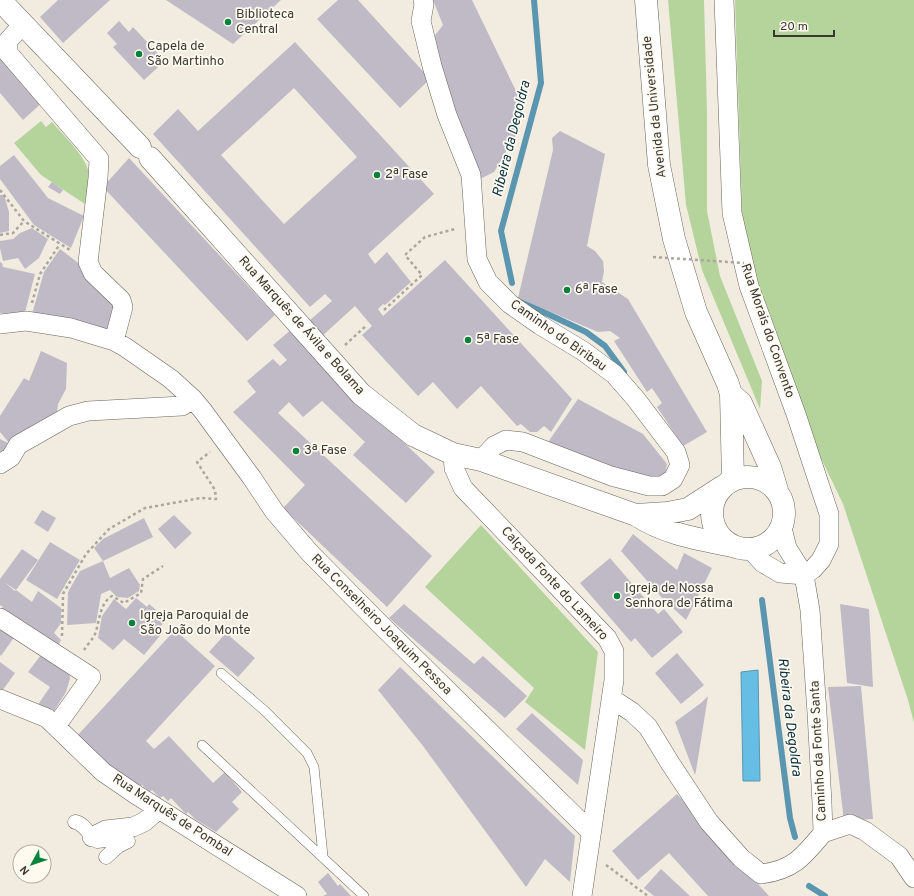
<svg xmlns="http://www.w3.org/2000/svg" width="914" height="896" font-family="Overpass,sans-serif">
<rect width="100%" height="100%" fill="#f2ece0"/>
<path fill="#b5d49c" d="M668,0H704L707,111V211L720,276L762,381L760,409L702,270L686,205Z
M735,0H914V723L908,700L843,504L799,412L753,281L742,212Z
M41,121L46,127L52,122C63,135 89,159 89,176C89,185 86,195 85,204L41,175L14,143Z
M481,525L598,652L585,750L525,702L534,688L425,587Z"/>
<path fill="#67bee5" stroke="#5a96b0" d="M758,670L760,781H743L741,672Z"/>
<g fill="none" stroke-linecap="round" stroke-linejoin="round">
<path stroke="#5a96b0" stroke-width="6" d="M512,283L501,231L541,83L534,0
M518,300L586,332L605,346L624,372
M762,600L790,818L795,837
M809,886L825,896"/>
</g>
<path fill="#bfbac6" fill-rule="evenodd" d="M58,0H110L63,43L40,17Z
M166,0H281L233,44Z
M338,0H358L430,79L400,108L317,19Z
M433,0H472L517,93L516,135L494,172L476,181L433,38L443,25Z
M119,21L129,32L133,27L165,61L144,80L113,47L117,44L107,33Z
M295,42L434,194L368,254L375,264L387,252L411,282L385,305L383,304L378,309L383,316L445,260L572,399L551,432L544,426L537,432H530L521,424L517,426L481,386L457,409L433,382L418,396L362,335L372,326L355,306L309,348L342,384L435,472L406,503L353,455L365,442L322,401L303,417L289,402L278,413L432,556L387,607L283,508L305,485L233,412L256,392L247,381L273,359L280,366L287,360L273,345L292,329L295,333L332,301L325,294L310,307L153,134L178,109L198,131ZM294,88L357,157L284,224L221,155Z
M0,44L46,99L23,120L0,93Z
M560,131L605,154L587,246L595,251L603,261L604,271L602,282L628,299L707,432L683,446L657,407L662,403L652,388L647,392L614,341L620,338L610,331L598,332L518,298L553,150L552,138Z
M14,155L48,198L84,216L71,248L34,225L0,179V166Z
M129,158L275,315L247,341L103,187Z
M52,182L63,190L60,194L48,187Z
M0,195H4L9,212V231L0,233Z
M32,228L48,239L39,258L25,269L18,258L3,261L0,248V241L13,239L20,233Z
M60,249L81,265L100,285L96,289L114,297L118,302L109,334L32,314L44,272Z
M0,262L2,263L3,267L35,274L24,316L0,313Z
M41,351L67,363L66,389L58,404L57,412L0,460V439L10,444L0,432V416L24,378L29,381Z
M578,399L643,434L667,464L665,475L655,483L546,445Z
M42,510L56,518L48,532L34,523Z
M174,515L192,533L175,549L158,529Z
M144,518L153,537L103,561L110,578L129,568L140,585L139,591L128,598L117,597L110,590L101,594L96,623L67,625L68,592L80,571L103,561L94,548L103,539Z
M633,534L677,570L684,553L712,568L686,620L663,599L621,551Z
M50,542L80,560L57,599L26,580Z
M22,549L38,560L16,590L4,582L15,591L16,590L32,602L38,591L61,608V623L54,633L61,640L55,652L0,610L3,607L0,605V579Z
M610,558L658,614L664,609L683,632L652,658L635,638L631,642L580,583Z
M136,598L147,607L149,604L167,619L159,628L163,632L144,655L124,639L113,650L98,638L102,616L114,599L126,609Z
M404,604L474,664L483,656L527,696L505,718L389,618Z
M840,604L869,609L873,687L847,683Z
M0,622L17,633L1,656L0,655Z
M175,630L215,666L146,741L154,749L169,736L213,783L225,772L242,792L232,802L239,809L216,832L195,819L188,812L186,814L171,798L168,801L163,796L160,798L152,790L149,792L142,785L140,787L131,779L129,781L116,774L76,737Z
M226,633L255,658L238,677L209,652Z
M44,651L69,671L70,679L66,692L52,714L35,709L50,687L28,672Z
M677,653L704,685L681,704L655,673Z
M0,662L15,673L0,694Z
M400,667L575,836L570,882L545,859L526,887L423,746L378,690Z
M861,686L873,819L844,821L828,687Z
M708,696L696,771L695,775L675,722L701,703Z
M532,713L583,760L578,785L516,729Z
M677,794L769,896H708L669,853L638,880L612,851Z
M661,869L690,896H654L644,888Z
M328,873L338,886L340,884L351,896H323L327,894L318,882Z"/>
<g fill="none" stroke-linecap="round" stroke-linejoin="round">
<g stroke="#6a655b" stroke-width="10">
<path id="service" d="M221,673L265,711L307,753L314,767L323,856
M202,745L364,896"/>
</g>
<g stroke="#6a655b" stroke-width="15">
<path id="pedestrian" d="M75,822C84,823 90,836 97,841L124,838L128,841L118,846L106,857"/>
</g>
<g stroke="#6a655b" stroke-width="20">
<path id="minor" d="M423,0L424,4L421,21L432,66L447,115L471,175L477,259L488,282L510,304L540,325L583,351L614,374L635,398L676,452L680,465L673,479L662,486H649L611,476L523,442L506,440L494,446L481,460
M724,0L732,213L749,286L796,414L829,514V544L821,560L813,569L804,575L780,573L763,563L751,550
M22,25L8,41V53L99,159L98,178L88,262L93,273L121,300L123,307L114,341
M0,324L26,321L71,328L114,341L125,347L171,379L193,399L203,411L252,478L274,511L309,552L380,624L591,832
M453,454L454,468L463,488L607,638L614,651V680L582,896
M0,464L11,457L18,445L69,416L88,411L182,406L193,399
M0,618L91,677L56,726
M0,699L47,718L103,772L135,794L297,896
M612,699L632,712L648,727L670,763L709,822L741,858L761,874C793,870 803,857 823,833L822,803L817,713L810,610L804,575L787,548L782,528
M823,833L850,824L865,831L899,856L914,878
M92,837L106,830L133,827L144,822L159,809"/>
</g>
<g stroke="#6a655b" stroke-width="23">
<path id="secondary" d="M0,0L140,147
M646,0L659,165L674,239L696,312L728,384L731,394L733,480
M150,158L361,394L413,435L453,454L481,460L636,515C665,534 698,539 732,546
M731,394L741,403L770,467L777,490
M712 513a36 36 0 1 1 72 0a36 36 0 1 1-72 0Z
M636,515L667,513L688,509L722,487"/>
</g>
<path stroke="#aba69d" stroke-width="2.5" stroke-dasharray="3 3" stroke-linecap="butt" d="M0,190L24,221L70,250
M0,235L13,233L24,221
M32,303L40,274L60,244
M384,310L422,275L405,255L425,237L455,229
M345,345L367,325
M62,636L63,594L86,554L109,529L145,508L201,498L216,499L215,490L197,462L210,452
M84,650C87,645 93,639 95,634C100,621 99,604 112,596L124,603L141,593L143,579L163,566
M606,865L648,896"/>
<use href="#service" stroke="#fff" stroke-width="9"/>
<use href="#pedestrian" stroke="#fff" stroke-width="14"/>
<use href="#minor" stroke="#fff" stroke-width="19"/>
<use href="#secondary" stroke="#fff" stroke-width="22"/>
<path stroke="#aba69d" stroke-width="2.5" stroke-dasharray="3 3" stroke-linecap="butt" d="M653,257L744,263"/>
</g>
<g fill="#08833c" stroke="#fefaf0" stroke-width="1.5">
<circle cx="228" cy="22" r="4"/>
<circle cx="139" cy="54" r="4"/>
<circle cx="377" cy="175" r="4"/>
<circle cx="567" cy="290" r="4"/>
<circle cx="468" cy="340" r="4"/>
<circle cx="296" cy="451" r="4"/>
<circle cx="617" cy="596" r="4"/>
<circle cx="132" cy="623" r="4"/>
</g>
<g text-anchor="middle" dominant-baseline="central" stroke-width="3.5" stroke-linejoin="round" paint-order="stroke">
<g font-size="13" fill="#3a3833" stroke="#fefaf0" text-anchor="start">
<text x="236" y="15">Biblioteca<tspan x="236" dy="15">Central</tspan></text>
<text x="147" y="47">Capela de<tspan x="147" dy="15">São Martinho</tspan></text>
<text x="385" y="175">2ª Fase</text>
<text x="575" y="290">6ª Fase</text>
<text x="476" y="340">5ª Fase</text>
<text x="304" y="451">3ª Fase</text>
<text x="625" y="589">Igreja de Nossa<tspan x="625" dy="15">Senhora de Fátima</tspan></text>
<text x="140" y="616">Igreja Paroquial de<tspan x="140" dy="15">São João do Monte</tspan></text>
</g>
<g font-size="13" fill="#3a3833" stroke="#fefaf0">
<text transform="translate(655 107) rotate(-96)">Avenida da Universidade</text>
<text transform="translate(301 326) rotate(48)">Rua Marquês de Ávila e Bolama</text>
<text transform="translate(767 331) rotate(71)">Rua Morais do Convento</text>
<text transform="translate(558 336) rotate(35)">Caminho do Biribau</text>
<text transform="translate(554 584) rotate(47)">Calçada Fonte do Lameiro</text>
<text transform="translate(381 625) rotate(45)">Rua Conselheiro Joaquim Pessoa</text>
<text transform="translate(819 751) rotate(-93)">Caminho da Fonte Santa</text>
<text transform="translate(172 816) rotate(33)">Rua Marquês de Pombal</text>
</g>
<g font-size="14" font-style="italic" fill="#093242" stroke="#fefaf0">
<text transform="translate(512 139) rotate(-76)">Ribeira da Degoldra</text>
<text transform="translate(789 717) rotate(83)">Ribeira da Degoldra</text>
</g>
</g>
<g transform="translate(32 864) rotate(230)"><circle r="19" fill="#fefaf0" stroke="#b0aca4"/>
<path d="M0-3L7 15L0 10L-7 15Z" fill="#08833c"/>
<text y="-6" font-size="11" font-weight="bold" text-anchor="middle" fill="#3a3833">N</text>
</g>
<path d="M774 30v6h60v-6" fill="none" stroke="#3a3833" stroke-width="2"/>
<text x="780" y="30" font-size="12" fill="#3a3833" stroke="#fefaf0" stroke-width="3" paint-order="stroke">20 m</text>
</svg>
